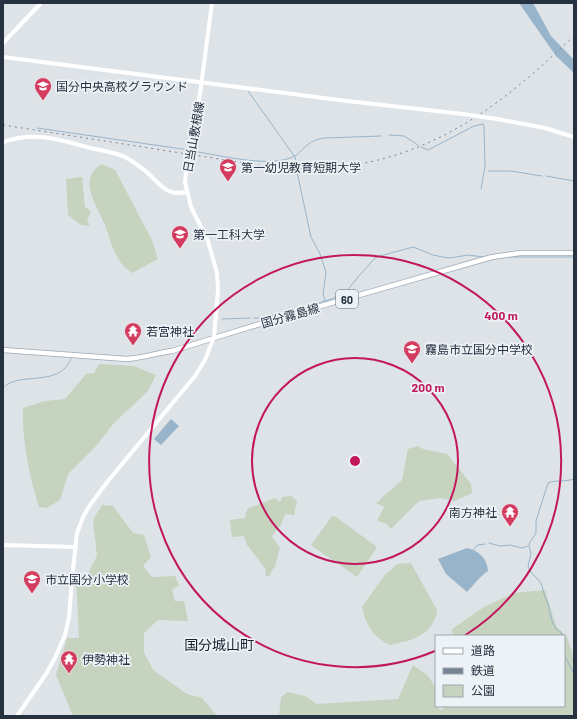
<svg xmlns="http://www.w3.org/2000/svg" width="577" height="719" font-family="Barlow,'Noto Sans JP',sans-serif">
<rect width="100%" height="100%" fill="#dee3e8"/>
<path fill="#c5d3bf" d="M101,164L115,170L152,240L158,259L132,273C129,270 125,268 123,265C114,256 109,236 105,225C97,206 77,180 101,164Z
M82,177L85,207L91,211L87,221L90,226L81,225L68,215L66,179Z
M99,364L134,366L156,375L148,391L113,424L97,445L68,474L60,500L47,508L39,507C29,475 22,441 23,408L45,401L65,399L86,374L94,373Z
M417,446L423,449L447,454L471,484L472,493L455,501L440,498L419,501L391,529L387,524L377,521L384,507L376,503L402,480L408,449Z
M291,496L297,501L294,515L285,514L281,525L272,536L280,548L275,566L269,576H266L265,568L247,545L244,536L232,537L230,520L245,518L247,509L275,498L280,502L282,497Z
M102,505L113,506L133,533L144,535L151,557L143,566L152,577L175,576L179,585L172,590L175,601H184L188,621L158,620L144,633V652L153,670L187,694L202,698L217,716H73L56,675L67,638H79L76,578L86,577L97,556L93,520Z
M332,516L336,517L377,547L357,577L312,546L311,545Z
M411,563L437,610C436,626 422,637 407,641C401,642 397,643 391,645C374,639 366,625 362,607L384,576L397,564Z
M545,590L556,626L567,637L572,652L574,662V716H279L281,697L288,692L305,696L317,704L398,699L413,665L428,676L436,688V706L441,710L446,706H564V636H453L452,629L484,607L514,593Z"/>
<path fill="#97b4ca" d="M519,3H533L551,36L574,60V73L556,56Z
M171,419L179,426L161,445L154,439Z
M467,548C479,551 487,558 488,571C480,576 474,585 467,592L446,574L438,559Z"/>
<g fill="none" stroke-linecap="round" stroke-linejoin="round">
<path stroke="#97b4ca" stroke-width="1" d="M248,91L295,157L297,165
M37,128L189,150
M389,135L404,136L418,145
M421,147L428,150L474,126L483,124L484,127L485,166L481,189
M192,151C219,155 268,168 293,157C298,155 301,150 305,147C310,142 317,139 324,138L381,136
M298,170L297,172L311,237L320,254L326,272L323,294L325,301
M488,171H511L542,176
M546,176L574,181
M509,257H574
M290,310L293,311L298,310L334,298L347,291L358,277L375,258L380,256L413,247L433,255L443,257L450,258L468,255L484,257
M254,318H262L279,313
M222,319L250,318
M3,388C16,373 48,384 64,369C67,367 69,362 71,359
M489,543L500,546L510,545L522,548L528,546
M473,550L478,545L485,544
M562,636L561,632L556,629L552,621L548,604L545,597L541,583L530,571L528,566L531,554L529,546L530,542L536,533V521L548,483C554,480 566,482 574,479
M564,654L574,674"/>
<g stroke="#9da8b5" stroke-width="6">
<path id="primary" d="M3,350L127,359C142,358 157,353 172,351L286,316L492,257L520,253H574"/>
</g>
<path stroke="#fff" stroke-width="4" d="M3,43L41,3
M3,57L347,101L463,114
M200,94L212,3
M497,119L545,128L574,137
M3,142C35,131 58,139 90,148C101,150 112,152 123,156C133,161 142,168 150,175C156,181 162,188 169,191C175,194 181,193 187,192
M3,545L76,547
M17,716L46,674L55,658L65,635L69,617L72,579L77,533L84,515L90,505L108,481L195,376L205,360L214,337L218,290L217,273L208,241L191,207L185,182"/>
<use href="#primary" stroke="#fff" stroke-width="4.5"/>
<path stroke="#778393" stroke-width="1" stroke-dasharray="2 4" stroke-linecap="butt" d="M3,125L270,167C295,168 320,169 346,166C364,164 384,159 402,153C472,129 521,86 574,36"/>
<path stroke="#fff" stroke-width="4" d="M463,114L497,119
M185,182L187,163L200,94"/>
</g>
<g fill="none" stroke="#c2185b" stroke-width="2">
<circle cx="355" cy="461" r="103"/>
<path d="M435 651A206 206 0 1 1 464 636"/>
</g>
<defs>
<g id="school-pin" transform="scale(0.9)"><path d="M0 17L-7.5 6A9.5 9.5 0 1 1 7.5 6Z" fill="#d43c5f" stroke="#edf2f6"/><path d="M0-5L7-2L0 1L-7-2ZM-4 1L0 2.5L4 1V4Q0 6-4 4Z" fill="#fff"/></g>
<g id="university-pin" transform="scale(0.9)"><path d="M0 17L-7.5 6A9.5 9.5 0 1 1 7.5 6Z" fill="#d43c5f" stroke="#edf2f6"/><path d="M0-5L7-2L0 1L-7-2ZM-4 1L0 2.5L4 1V4Q0 6-4 4Z" fill="#fff"/></g>
<g id="temple-pin" transform="scale(0.9)"><path d="M0 17L-7.5 6A9.5 9.5 0 1 1 7.5 6Z" fill="#d43c5f" stroke="#edf2f6"/><path d="M0-6L5-2H3V0L6.5 2.5H4V6H1.5V3h-3V6H-4V2.5H-6.5L-3 0V-2H-5Z" fill="#fff"/></g>
</defs>
<g fill-rule="evenodd">
<use href="#school-pin" x="43" y="86"/>
<use href="#university-pin" x="228" y="167"/>
<use href="#university-pin" x="180" y="234"/>
<use href="#temple-pin" x="133" y="331"/>
<use href="#school-pin" x="412" y="349"/>
<use href="#temple-pin" x="510" y="512"/>
<use href="#school-pin" x="32" y="579"/>
<use href="#temple-pin" x="69" y="659"/>
</g>
<g text-anchor="middle" dominant-baseline="central" stroke-width="3.5" stroke-linejoin="round" paint-order="stroke">
<rect fill="#edf2f6" stroke="#626c77" stroke-width="1" x="336" y="290" width="22" height="18" rx="3"/>
<g font-size="11" font-weight="bold" fill="#263240">
<text x="347" y="299">60</text>
</g>
<g font-size="12" fill="#263240" stroke="#edf2f6" text-anchor="start">
<text x="56" y="86">国分中央高校グラウンド</text>
<text x="241" y="167">第一幼児教育短期大学</text>
<text x="193" y="234">第一工科大学</text>
<text x="146" y="331">若宮神社</text>
<text x="425" y="349">霧島市立国分中学校</text>
<text x="497" y="512" text-anchor="end">南方神社</text>
<text x="45" y="579">市立国分小学校</text>
<text x="82" y="659">伊勢神社</text>
</g>
<g font-size="12" fill="#263240" stroke="#edf2f6">
<text transform="translate(193 137) rotate(-80)">日当山敷根線</text>
<text transform="translate(290 315) rotate(-16)">国分霧島線</text>
</g>
<g font-size="14" fill="#192330" stroke="#edf2f6">
<text x="219" y="644">国分城山町</text>
</g>
</g>
<circle cx="355" cy="461" r="6" fill="#c2185b" stroke="#edf2f6" stroke-width="2"/>
<g font-size="12" text-anchor="middle" font-weight="bold" fill="#c2185b" stroke="#edf2f6" stroke-width="3.5" stroke-linejoin="round" paint-order="stroke">
<text x="501" y="320">400 m</text>
<text x="428" y="392">200 m</text>
</g>
<rect width="577" height="719" fill="none" stroke="#263240" stroke-width="8"/>
<rect x="435" y="635" width="130" height="72" fill="#edf2f6" stroke="#9da5ad"/>
<rect x="443" y="648" width="20" height="6" fill="#ffffff" stroke="#9da5ad"/>
<text x="471" y="655" font-size="12" fill="#263240">道路</text>
<rect x="443" y="668" width="20" height="6" fill="#778393" stroke="#9da5ad"/>
<text x="471" y="675" font-size="12" fill="#263240">鉄道</text>
<rect x="443" y="685" width="20" height="12" fill="#c5d3bf" stroke="#9da5ad"/>
<text x="471" y="695" font-size="12" fill="#263240">公園</text>
</svg>
